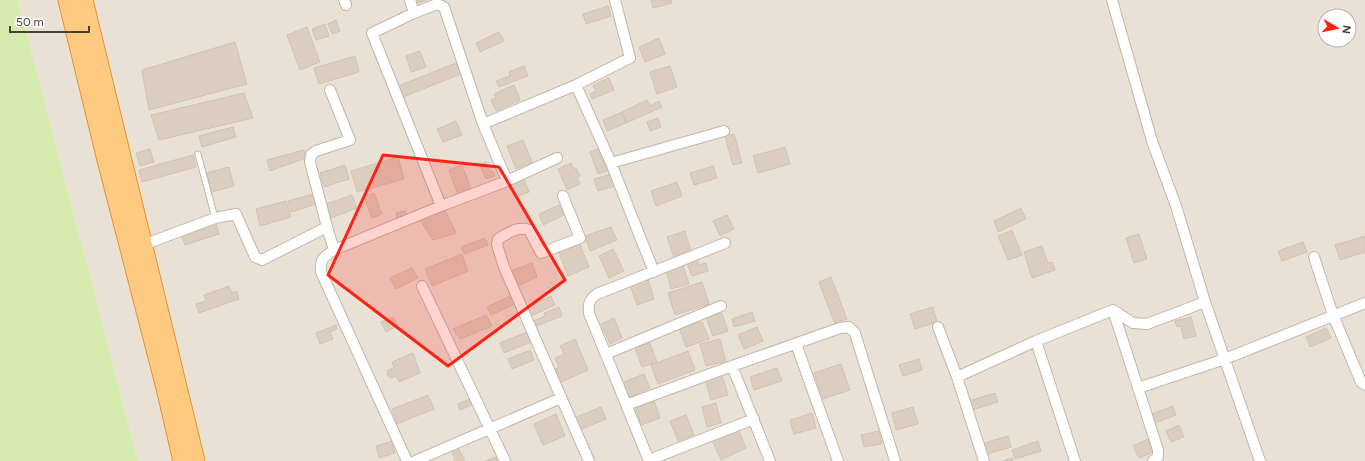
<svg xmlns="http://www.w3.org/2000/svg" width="1365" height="461" font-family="Figtree,sans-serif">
<rect width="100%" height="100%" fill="#f5f0e8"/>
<path fill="#e9e1d6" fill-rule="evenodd" d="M18,0H1365V461H138ZM1325,16H1349V40H1325Z"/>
<path fill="#d6ecae" d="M0,0H18L138,461H0Z"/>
<path fill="#dbcdc0" stroke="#d3c2af" d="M413,0H427L414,4Z
M651,0H671L672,3L653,8Z
M608,6L611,16L586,24L583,14Z
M336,20L340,31L332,34L328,24Z
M325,24L329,36L316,40L312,29Z
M307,27L320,62L300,70L287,35Z
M499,32L504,41L480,52L476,43Z
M659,38L665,54L645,62L639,47Z
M235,42L247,84L149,110L142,70Z
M420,51L426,67L411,72L406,56Z
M355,56L359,72L319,84L314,68Z
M456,63L461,74L403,97L398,86Z
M524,66L528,76L499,87L496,81L510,76L509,72Z
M670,66L677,87L657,94L650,72Z
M609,78L614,90L592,99L590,94L596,91L593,85Z
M514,85L520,100L496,111L491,100L496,98L494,94Z
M244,93L253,118L159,140L151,115Z
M647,100L650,106L659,101L662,107L626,123L622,112Z
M622,112L626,123L607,131L603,120Z
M658,118L661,127L650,131L647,122Z
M456,121L462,135L443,142L437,129Z
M233,127L236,137L202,147L199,136Z
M734,134L742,163L733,165L725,136Z
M523,140L532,162L516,169L507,146Z
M602,147L610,170L598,174L590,152Z
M785,147L790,164L758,173L753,156Z
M150,149L154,162L140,166L136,153Z
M304,150L306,158L270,171L267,160Z
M193,155L196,167L142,182L139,170Z
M398,157L404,179L357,192L351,171Z
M486,162L491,172L493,171L495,176L486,179L480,165Z
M571,163L574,169L576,168L580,176L577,177L580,184L567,190L558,169Z
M345,165L349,179L324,187L320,173Z
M462,165L472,191L458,196L449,170Z
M713,166L717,178L694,185L690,173Z
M229,167L234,186L212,192L206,173Z
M615,173L618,185L598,191L594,179Z
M524,179L529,192L516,197L511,185Z
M677,182L682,196L656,206L651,191Z
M317,193L320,203L291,212L288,201Z
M374,193L382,214L372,218L364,197Z
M352,195L357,208L331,218L326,204Z
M286,201L291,217L260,226L256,209Z
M559,205L564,215L543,225L539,214Z
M444,208L456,233L433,240L420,220Z
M1021,208L1026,219L998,232L994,221Z
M405,211L406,217L397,219L396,213Z
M727,215L734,229L720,236L713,221Z
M216,223L219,234L185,245L181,234Z
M611,227L617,240L590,251L585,236Z
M1012,230L1022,255L1008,260L998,236Z
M685,231L691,251L674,257L667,237Z
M1139,234L1147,259L1134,263L1126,238Z
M1365,236V252L1340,260L1335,245Z
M485,238L488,245L464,254L461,247Z
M579,242L589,267L568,276L558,251Z
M1303,242L1307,252L1282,261L1278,251Z
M1042,246L1048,263L1052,262L1055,270L1032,278L1024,252Z
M613,249L624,271L609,278L599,256Z
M462,254L468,271L432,286L425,269Z
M697,260L699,265L706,263L708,271L692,276L687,263Z
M532,263L537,277L515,287L508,272Z
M683,265L689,284L671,289L666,270Z
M412,268L418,278L396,289L390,278Z
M831,277L847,319L835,324L819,282Z
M648,279L654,299L637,305L630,285Z
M702,282L709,304L675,315L668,293Z
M229,286L232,293L237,291L239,299L199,313L196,304L206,301L204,295Z
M512,295L515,304L491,315L487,307Z
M551,296L555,305L531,316L527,306Z
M559,307L562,316L536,326L534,321L545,316L544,313Z
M933,307L937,322L915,329L910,314Z
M721,311L728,331L713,336L706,317Z
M752,312L755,321L734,327L732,319Z
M486,315L492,326L460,339L453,329Z
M393,317L398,326L386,332L381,322Z
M1191,317L1196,336L1184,339L1181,326L1177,327L1175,321Z
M614,318L622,338L610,344L601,324Z
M702,322L709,339L686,347L679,328Z
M336,325L337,329L330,332L333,339L320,344L316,333Z
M757,327L763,341L744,349L738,335Z
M1326,328L1331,338L1310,347L1306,337Z
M527,332L531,342L504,353L500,343Z
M575,339L588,370L561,382L555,369L559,367L555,358L564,354L560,346Z
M720,339L726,361L706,366L700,344Z
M650,343L657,362L642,367L635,348Z
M530,350L534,360L512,369L508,359Z
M688,351L695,370L658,384L651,365Z
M413,353L420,373L399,382L396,376L391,378L389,377L387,375L388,370L394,368L392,362Z
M919,359L922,370L903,376L899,365Z
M841,364L850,390L823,399L814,373Z
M777,368L782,381L754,390L750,377Z
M644,374L650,388L627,398L621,383Z
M722,375L728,395L711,400L705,380Z
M995,393L998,402L972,410L969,401Z
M428,395L434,409L397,424L392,409Z
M653,398L660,418L641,425L634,405Z
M470,399L472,405L460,410L458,404Z
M716,403L721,423L707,427L702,407Z
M1173,406L1176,415L1152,424L1149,415Z
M601,407L606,419L579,430L574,418Z
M913,407L918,424L896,430L892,413Z
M812,413L816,428L794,434L790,420Z
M556,414L565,436L543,445L534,424Z
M686,415L694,435L678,441L670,421Z
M1179,425L1184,437L1171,442L1166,431Z
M738,429L746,448L721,460L712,440Z
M879,431L882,444L864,447L861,435Z
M1008,436L1011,447L987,454L984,443Z
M1148,439L1154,452L1139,458L1133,446Z
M392,441L395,453L379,458L376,446Z
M1038,441L1041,451L1015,459L1012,450Z
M456,444L465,461H456L450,448Z
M496,457L497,461H485Z
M1012,458L1013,461H1003Z"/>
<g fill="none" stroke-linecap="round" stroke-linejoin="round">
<g stroke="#c1b7aa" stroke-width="7">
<path id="service" d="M198,154L215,218"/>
</g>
<g stroke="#c1b7aa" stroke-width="12">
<path id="minor" d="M344,0L346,5
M410,0L414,13
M1112,0L1152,141L1176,206L1205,302L1260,461
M576,85L630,58L615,0
M330,90L350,140L316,151L311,155L310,162L327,227L334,250C324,257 320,258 321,272L407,461
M483,124L576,85L611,163L654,272
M611,163L724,131
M563,196L580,238L541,253L529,230C517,226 509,233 498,239L497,245L504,267L589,461
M441,206L372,33L414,13L437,4L444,7L483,124L507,181
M143,245L215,218L236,214L255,257L262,260L327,227
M334,250L441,206L507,181L557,158
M1314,257L1333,315L1361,382L1365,385
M422,286L505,461
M1113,310L1158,450V457L1153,461
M938,327L957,377
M1036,341L1075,461
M796,344L838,461
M606,354L721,306
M732,366L770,461
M1138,388L1225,359L1365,303
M626,405L732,366L840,328L849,327L855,333L857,340L895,461
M649,460L754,419
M415,461L561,398
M649,461L589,313C588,304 589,300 597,294L725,243
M984,461L957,377L1036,341L1113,310L1133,323L1147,324L1205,302"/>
</g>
<g stroke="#e8922f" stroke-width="19">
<path id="trunk" d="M67,0L106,160L165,388L182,461
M84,0L196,461"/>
</g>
<use href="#service" stroke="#fff" stroke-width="5"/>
<use href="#minor" stroke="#fff" stroke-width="10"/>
<use href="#trunk" stroke="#ffcb80" stroke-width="17"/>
</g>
<path fill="#ff2215" fill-opacity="0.2" stroke="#ff2215" stroke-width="3" stroke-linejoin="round" d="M383,155L499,167L565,280L448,366L328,275Z"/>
<g transform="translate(1337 28) rotate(99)"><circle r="19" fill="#ffffff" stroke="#b6b3af"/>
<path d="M0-3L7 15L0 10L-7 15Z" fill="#ff2215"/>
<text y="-6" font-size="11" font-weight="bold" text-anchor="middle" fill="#494036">N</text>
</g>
<path d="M10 26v6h79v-6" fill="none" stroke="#494036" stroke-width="2"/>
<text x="16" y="26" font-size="12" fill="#494036" stroke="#ffffff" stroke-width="3" paint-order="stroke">50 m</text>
</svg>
